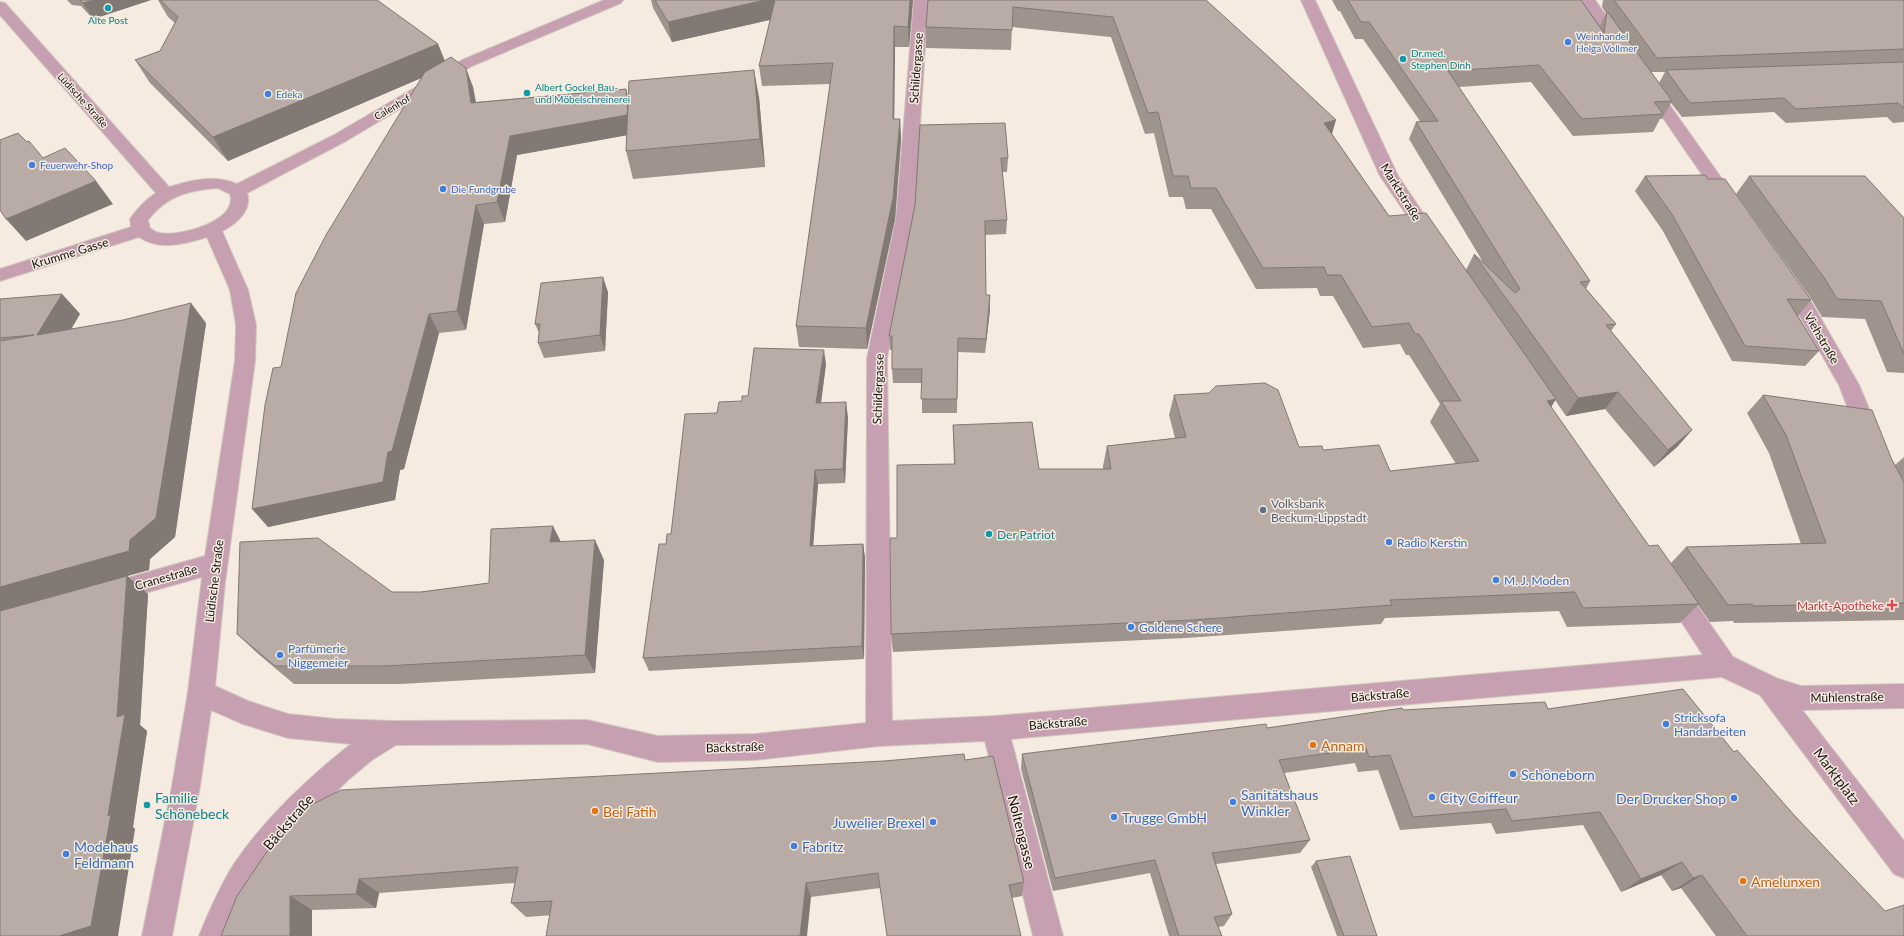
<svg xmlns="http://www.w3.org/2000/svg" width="1904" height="936" font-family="Lato,sans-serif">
<rect width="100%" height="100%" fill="#f5ebe1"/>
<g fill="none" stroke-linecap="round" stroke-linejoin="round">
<g stroke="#d1c8bf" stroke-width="2">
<path id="service" d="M1769,675L1778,679L1904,841V878L1894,874L1760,695L1756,687L1760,679Z"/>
</g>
<g stroke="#d1c8bf" stroke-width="2">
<path id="minor" d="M604,0H623L621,3L472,66L346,141L247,193C253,209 236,225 222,231L248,290L256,325L255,361L225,583L215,686L248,701L288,714L335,719L392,721L587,720L658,736L755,734L866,723L867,358L896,219L914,0H928L914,219L887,358L892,721L995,716L1703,655L1660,589L1663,582L1672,579L1681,582L1733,657L1776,678L1801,686L1904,684V708L1801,710L1760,695L1722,677L1011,739L1063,936H1033L985,741L879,746L755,760L658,762L587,744L396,745L372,760L348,780L294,833L254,885L230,936H199C208,914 221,884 234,864C265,818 308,778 351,744L288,738L243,724L211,710L200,786L172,936H142L172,786L188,692L202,577L109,603L100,600L97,593L100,586L109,583L205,556L235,361L236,325L230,290L207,237C185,244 159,251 139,237L0,281V269L131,227L130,219C137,209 145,200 156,193L0,15V2L5,3L169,187C192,180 214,174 237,184L334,135L462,60ZM218,188L230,194C239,221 179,237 160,233C156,233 153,230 150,228L148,220C166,196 189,190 218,188Z
M1301,0H1315L1398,176L1440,238L1437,242L1431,244L1425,242L1380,176Z
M1581,0H1595L1627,45L1625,48H1615Z
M1649,81L1654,83L1737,200L1740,204L1737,208L1731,209L1725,208L1641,86L1644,83Z
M1788,278L1795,280L1812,303L1859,385L1880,435L1877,441L1869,443L1861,441L1858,435L1839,385L1794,306L1779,284L1781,280Z"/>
</g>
<use href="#service" fill="#c6a0b1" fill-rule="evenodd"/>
<use href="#minor" fill="#c6a0b1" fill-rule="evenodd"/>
</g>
<path fill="#9f938e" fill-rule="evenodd" d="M67,0H151L93,19L81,6L72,5Z
M158,0H377L438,44L445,61L473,87L476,102L626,89L628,99L759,97L765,167L633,179L626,151V135L517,155L505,222L484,224L466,330L439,333L404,469L400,470L395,500L268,527L281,367L421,78L228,161L150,83L135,60L160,51L175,23L168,17Z
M651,0H913L909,47H895L894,119H900L901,140L895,219L867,349L799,347L796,326L830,84L762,86L759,66L770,20L672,42L653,8Z
M928,0H1206L1332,134L1389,216L1466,270L1474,254L1483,262L1409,139L1416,122L1420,121L1363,39H1355L1340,11H1338L1332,0H1581L1600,26L1606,13L1602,7L1603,0H1904V122L1893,123L1887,117L1786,123L1774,112L1682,117L1671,103L1662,119H1660L1653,132L1573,136L1531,82L1459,87L1590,281L1586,289L1616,324L1611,331L1692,430L1677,447L1654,467L1605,409L1566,416L1555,400L1551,407L1649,546L1671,563L1686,547L1801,544L1769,453L1747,413L1763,395L1892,460L1895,465L1904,457V620L1734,623L1733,621L1710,622L1698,605L1680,623L1567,627L1559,611L1385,618L1381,624L1186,638L893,652L891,634L897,538L954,464L953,425L1039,469H1103V466L1107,446L1175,438L1169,415L1174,395L1299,447L1323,450L1390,471L1456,464L1430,422L1440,404L1409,355H1406L1400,344L1363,348L1333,296H1320L1317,288L1256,289L1211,209H1186L1183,197H1169L1154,133L1145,134L1111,37L1012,27L1011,50L926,48V27ZM1651,72H1665L1659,83Z
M920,125L1008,158L1007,172H1002L1007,220L1006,234L985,235L986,295L990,309L985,353L958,352L957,413H922V383H893L892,369V350H890L889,336L915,205Z
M1645,176L1708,179L1811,300L1798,316L1819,351L1805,366L1732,361L1663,231L1635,191Z
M1749,176L1904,218V373L1887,372L1865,319L1822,317L1810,297L1736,194Z
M608,292L605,351L544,358L538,343L539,333L535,324Z
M62,294L80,314L71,329L206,323L175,537L150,559L149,570L127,576L148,594L140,725L147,731L133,827L135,829L0,936V299Z
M826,364L821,403L848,417L845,483L818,484L813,546L863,544L865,558L864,659L649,671L643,658L666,544L671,534L717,413L742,401L748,396Z
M561,541L604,560L595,673L400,684H294L256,652L237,634L392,592H421L489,583Z
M1548,709L1734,752L1794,815L1904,936H1716L1681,888L1672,891L1661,875L1621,892L1583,825L1496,834L1491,823L1400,830L1378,770L1358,772L1355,763L1284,773L1310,840L1300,853L1216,864L1232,914L1224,926L1218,927L1222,936H1169L1150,873L1053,891L1021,769L1022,754L1267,728L1403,710Z
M965,760L1024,882L1022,896L1012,898L880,888L811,897L526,917L511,903L515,883L379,893L376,908L312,910L237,896Z
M1316,861L1377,936H1337L1311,867Z"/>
<path fill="#827874" d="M94,0H151L93,19L83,3Z
M765,0H776L778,18L672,42L668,22Z
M910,0H913L909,47L908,27Z
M894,26L895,47L894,140L893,119Z
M438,44L447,67L228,161L213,137Z
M466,68L473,87L479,122L471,103Z
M754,70L759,97L765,167L760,139Z
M626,89L631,108L634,134L517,155L505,222L497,202L510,136Z
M900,119L901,140L895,219L867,349L866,328Z
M1336,120L1330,141L1324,123Z
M96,181L113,204L26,241L6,219Z
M476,205L484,224L466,330L457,311Z
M603,277L608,292L605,351L600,335Z
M62,294L80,314L56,355L37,335Z
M990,295V309L985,353L986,339Z
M191,303L206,323L175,537L150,559L149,570L127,576L148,594L140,725L147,731L133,827L135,829L118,936H59L108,816L117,717L0,612V587L130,540Z
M429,314L439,333L404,469L400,470L395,500L268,527L252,509L388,452Z
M824,350L826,364L819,417L816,403Z
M1618,392L1605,409L1566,416L1578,398Z
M1556,399L1543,420L1547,401Z
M846,402L848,417L845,483L843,469Z
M1692,430L1677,447L1654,467L1668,450Z
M815,470L818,484L812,560L810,546Z
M553,526L563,546L550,542Z
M595,540L604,560L595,673L585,655Z
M863,544L865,558L864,659L862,646Z
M1682,862L1661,875L1621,892L1641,879Z
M1702,875L1681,888L1672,891L1693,878Z
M359,879L379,893L376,908L356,894Z
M806,883L811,897L807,936H800Z
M290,896L312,910V936H290Z"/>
<path fill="#b9aba5" stroke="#827874" d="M80,0H94L83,3Z
M160,0H377L438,44L213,137L135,60L160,51L178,17Z
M655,0H765L668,22Z
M775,0H910L908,27L894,26L893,119H900L893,198L866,328L796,326L833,63L759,66Z
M928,0H1206L1272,60L1336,120L1324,123L1389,216L1426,213L1556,399L1547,401L1649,546L1658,545L1699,604L1583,608L1575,592L1390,600L1392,605L1193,620L891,634L890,538H897V465L955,464L953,425L1032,422L1039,469H1111L1107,446L1186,437L1174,395L1209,393L1216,386L1265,383L1278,390L1299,447L1322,446L1323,450L1379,445L1390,471L1479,461L1441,401H1461L1419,334H1415L1409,323L1372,327L1341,275H1327L1324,267L1263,268L1216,188H1191L1188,176H1173L1158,112L1148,113L1113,17L1013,7L1012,30L926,27Z
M1348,0H1581L1604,33L1607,11L1672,101L1654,102L1663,114L1582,119L1539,65L1448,71L1590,281L1580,282L1616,324L1606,325L1692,430L1668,450L1618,392L1578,398L1474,254L1515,293L1520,289L1416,122L1438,121L1369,22H1361Z
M1614,0H1904V49L1657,58Z
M451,57L466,68L471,103L626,89L628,107L627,115L510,136L497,202L476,205L457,311L429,314L392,451L388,452L383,482L252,509L265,405L273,368L281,367L296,293L326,235L425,72Z
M1904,62V108L1898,103L1796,109L1784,98L1690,103L1666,70Z
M754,70L760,139L626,151L629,81Z
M1005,123L1008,158H1001L1007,220L985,221L986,295H990L986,339L958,338L957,399H921L922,369H892V336H889L915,205L920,125Z
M18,133L27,142L29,141L43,158L65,148L96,181L6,219L0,210V140Z
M1705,175L1708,179H1725L1811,300L1787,299L1819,351L1745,346L1673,216L1645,176Z
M1749,176H1865L1904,218V354L1881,301L1837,299L1825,279Z
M603,277L600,335L538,343L540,324H535L541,283Z
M62,294L37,335L123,320L191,303L156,518L130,540L129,551L0,587V341L34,335L0,338V299Z
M754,348L824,350L816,403L846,402L843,469L815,470L810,546L863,544L862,646L643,658L659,544H666L667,534H671L685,414L717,413L719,402L742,401V396H748Z
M1763,395L1872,410L1892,460L1904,482V603L1753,606L1752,604L1728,605L1686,547L1826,543L1786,435Z
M553,526L550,542L595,540L585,655L384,666H275L237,634L240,542L318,538L392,592H421L489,583L491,529Z
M127,576L117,717L125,714L108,816L111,814L91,926L59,936H0V611Z
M1683,689L1734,752L1737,750L1794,815L1885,911L1904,905V936H1747L1702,875L1693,878L1682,862L1641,879L1600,812L1512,821L1506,809L1413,817L1390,755L1369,757L1366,748L1279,760L1310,840L1212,853L1232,914L1214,917L1222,936H1179L1155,860L1055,878L1022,754L1266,724L1267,728L1402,708L1403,710L1545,702L1548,709Z
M964,754L965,760L993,756L1024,882L1009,885L1021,936H887L878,873L806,883L800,936H546L552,901L511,903L518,867L359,879L356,894L290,896V936H221L237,896L268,850L307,807L341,790L884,761Z
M1350,856L1377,936H1344L1316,861Z"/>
<g fill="#0f9aa8" stroke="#f5ebe1" stroke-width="1.5">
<circle cx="108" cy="8" r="4"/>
<circle cx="1403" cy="59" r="4"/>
<circle cx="527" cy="93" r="4"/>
<circle cx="989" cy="534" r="4"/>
<circle cx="147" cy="805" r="4"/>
</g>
<g fill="#3f7fe0" stroke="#f5ebe1" stroke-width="1.5">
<circle cx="1568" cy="42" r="4"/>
<circle cx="268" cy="94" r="4"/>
<circle cx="32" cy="165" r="4"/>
<circle cx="443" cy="189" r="4"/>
<circle cx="1389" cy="542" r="4"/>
<circle cx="1496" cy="580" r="4"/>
<circle cx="1131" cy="627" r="4"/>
<circle cx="280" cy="655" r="4"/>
<circle cx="1666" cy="724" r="4"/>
<circle cx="1513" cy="774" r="4"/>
<circle cx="1432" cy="797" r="4"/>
<circle cx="1734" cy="798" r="4"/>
<circle cx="1233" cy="802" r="4"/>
<circle cx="1114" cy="817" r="4"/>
<circle cx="933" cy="822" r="4"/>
<circle cx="794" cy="846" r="4"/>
<circle cx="66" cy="854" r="4"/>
</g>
<circle fill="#5c6f8a" stroke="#f5ebe1" stroke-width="1.5" cx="1263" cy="510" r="4"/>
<path fill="#e0444e" stroke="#f5ebe1" stroke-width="1.5" d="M1890 599h4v4h4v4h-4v4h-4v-4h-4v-4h4z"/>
<g fill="#e8710a" stroke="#f5ebe1" stroke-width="1.5">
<circle cx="1313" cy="745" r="4"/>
<circle cx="595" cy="811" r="4"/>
<circle cx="1743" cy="881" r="4"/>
</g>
<g text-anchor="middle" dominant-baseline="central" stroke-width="3" stroke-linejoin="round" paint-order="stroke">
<g font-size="10" fill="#0d838f" stroke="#f5ebe1" text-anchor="start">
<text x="108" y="20" text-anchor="middle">Alte Post</text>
<text x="1411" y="53">Dr.med.<tspan x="1411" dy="12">Stephen Dinh</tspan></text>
<text x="535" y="87">Albert Gockel Bau-<tspan x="535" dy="12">und Möbelschreinerei</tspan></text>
</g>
<g font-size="10" fill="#366cbe" stroke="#f5ebe1" text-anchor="start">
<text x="1576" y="36">Weinhandel<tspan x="1576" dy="12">Helga Vollmer</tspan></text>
<text x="276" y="94">Edeka</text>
<text x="40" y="165">Feuerwehr-Shop</text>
<text x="451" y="189">Die Fundgrube</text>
</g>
<g font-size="10" fill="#15120f" stroke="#f5ebe1">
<text transform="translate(83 100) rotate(48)">Lüdische Straße</text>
<text transform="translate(392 107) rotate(-31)">Calenhof</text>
</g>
<g font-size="12" fill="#15120f" stroke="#f5ebe1">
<text transform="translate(916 68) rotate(-86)">Schildergasse</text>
<text transform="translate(1401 192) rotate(58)">Marktstraße</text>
<text transform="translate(70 253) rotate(-17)">Krumme Gasse</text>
<text transform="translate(1822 338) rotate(60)">Viehstraße</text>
<text transform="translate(878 389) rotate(-88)">Schildergasse</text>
<text transform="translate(166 577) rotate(-16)">Cranestraße</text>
<text transform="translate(214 581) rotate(-83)">Lüdische Straße</text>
<text transform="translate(1380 695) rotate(-5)">Bäckstraße</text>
<text transform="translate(1847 697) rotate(-1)">Mühlenstraße</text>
<text transform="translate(1058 723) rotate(-5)">Bäckstraße</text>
<text transform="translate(735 747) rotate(-2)">Bäckstraße</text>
</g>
<g font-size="12" fill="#4e5e75" stroke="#f5ebe1" text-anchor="start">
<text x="1271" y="503">Volksbank<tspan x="1271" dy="14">Beckum-Lippstadt</tspan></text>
</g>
<g font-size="12" fill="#0d838f" stroke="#f5ebe1" text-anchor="start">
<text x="997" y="534">Der Patriot</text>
</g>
<g font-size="12" fill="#366cbe" stroke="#f5ebe1" text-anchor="start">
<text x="1397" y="542">Radio Kerstin</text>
<text x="1504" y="580">M. J. Moden</text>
<text x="1139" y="627">Goldene Schere</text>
<text x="288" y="648">Parfümerie<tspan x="288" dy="14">Niggemeier</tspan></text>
<text x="1674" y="717">Stricksofa<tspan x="1674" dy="14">Handarbeiten</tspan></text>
</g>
<g font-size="12" fill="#be3a42" stroke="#f5ebe1" text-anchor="end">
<text x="1884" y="605">Markt-Apotheke</text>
</g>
<g font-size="14" fill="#c56008" stroke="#f5ebe1" text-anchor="start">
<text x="1321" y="745">Annam</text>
<text x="603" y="811">Bei Fatih</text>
<text x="1751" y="881">Amelunxen</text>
</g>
<g font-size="14" fill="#366cbe" stroke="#f5ebe1" text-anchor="start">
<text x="1521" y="774">Schöneborn</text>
<text x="1241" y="794">Sanitätshaus<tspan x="1241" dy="16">Winkler</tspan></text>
<text x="1440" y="797">City Coiffeur</text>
<text x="1726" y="798" text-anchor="end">Der Drucker Shop</text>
<text x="1122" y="817">Trugge GmbH</text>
<text x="925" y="822" text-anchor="end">Juwelier Brexel</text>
<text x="74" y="846">Modehaus<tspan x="74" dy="16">Feldmann</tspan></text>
<text x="802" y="846">Fabritz</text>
</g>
<g font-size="14" fill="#15120f" stroke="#f5ebe1">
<text transform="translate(1837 776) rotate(53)">Marktplatz</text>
<text transform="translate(288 822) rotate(-49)">Bäckstraße</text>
<text transform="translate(1022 832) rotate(76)">Noltengasse</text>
</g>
<g font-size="14" fill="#0d838f" stroke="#f5ebe1" text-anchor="start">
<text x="155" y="797">Familie<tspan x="155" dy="16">Schönebeck</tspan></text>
</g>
</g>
</svg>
